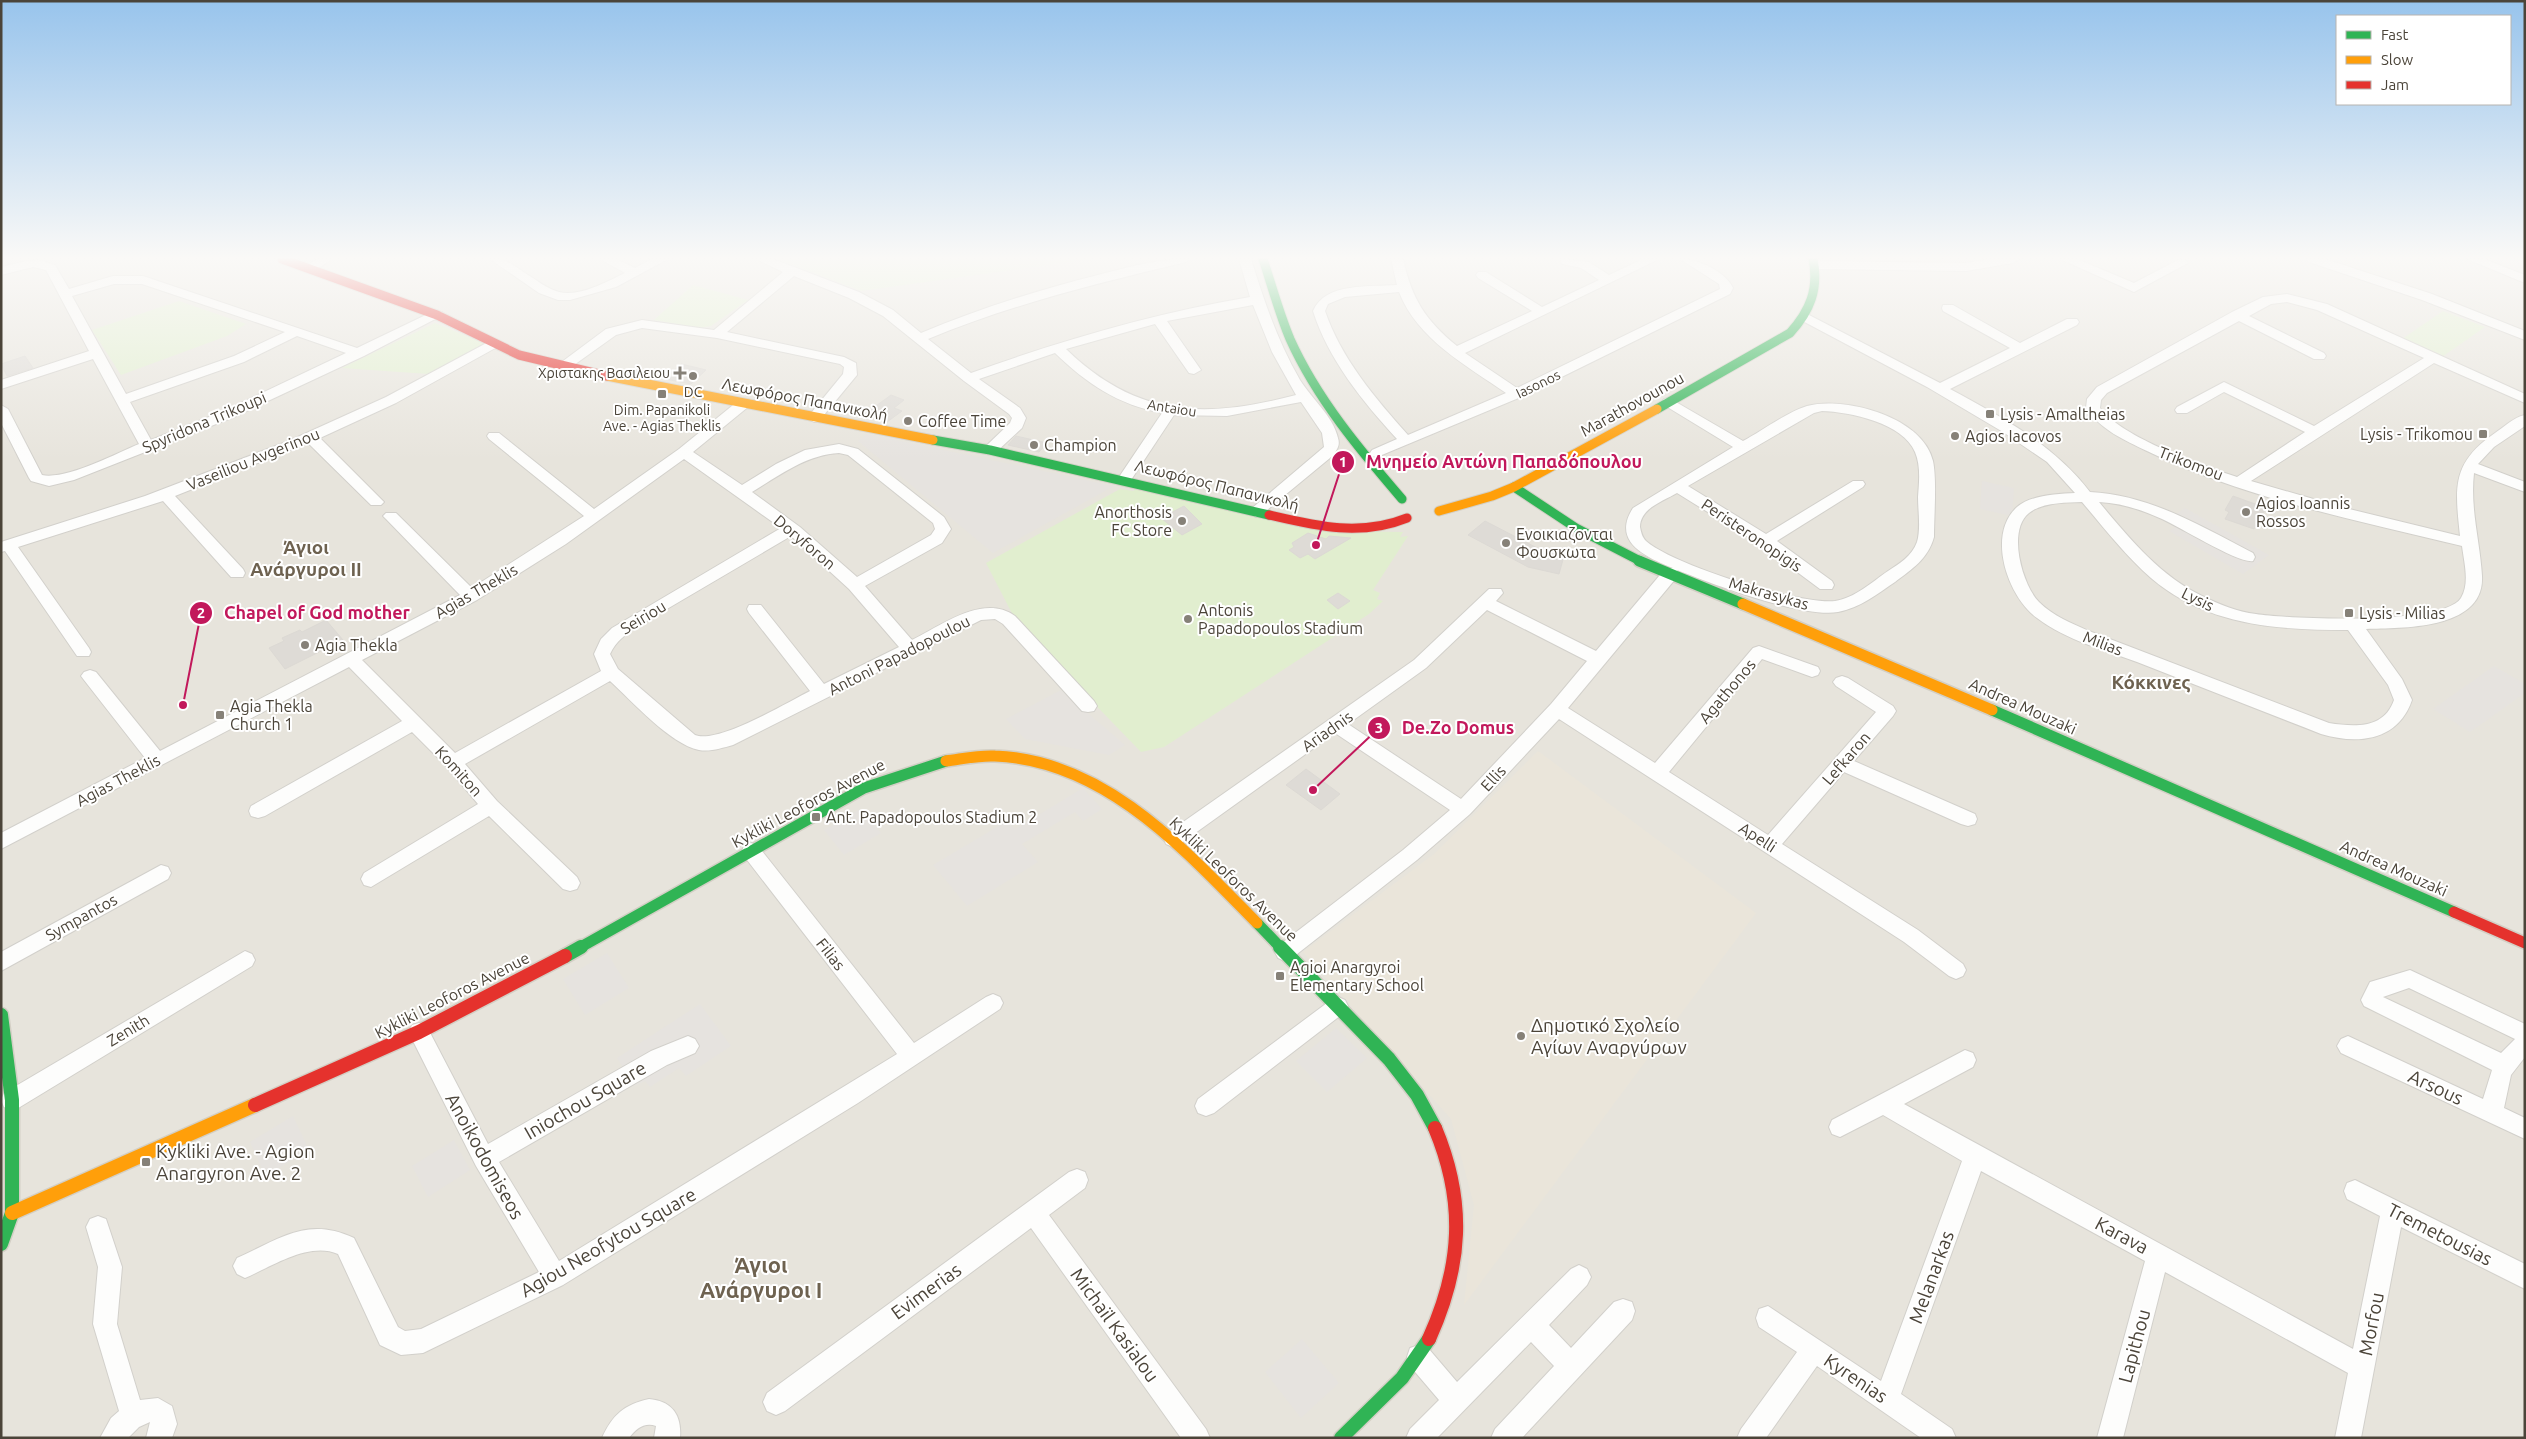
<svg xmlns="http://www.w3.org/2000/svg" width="2526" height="1439" font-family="Ubuntu,sans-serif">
<rect width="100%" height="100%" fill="#f4f2ee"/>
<path fill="#e7e4dc" d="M1,259H2525V1438H1Z"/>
<path fill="#eae5da" d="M1690,259H1804L1810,279L1722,278Z
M1538,751L1756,913L1464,1305L1474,1205L1451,1119L1303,952L1434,854Z"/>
<path fill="#e1eecf" d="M777,259H1091L861,291Z
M693,285L748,300L711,326L700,328L654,320Z
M179,301L246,324L227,336L121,375L92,330Z
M2443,311L2485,327L2442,357L2402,339Z
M435,323L486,344L429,374L342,368Z
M1120,489L1133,491L1137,489L1323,531L1403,532L1400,537L1408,536L1373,590L1380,593L1377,599L1383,601L1369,614L1164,747L1141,752L1018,625L986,563Z"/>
<path fill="#e6e3df" d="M867,434L1114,486L993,553L858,441Z
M1982,481L2014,488L2012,516L1980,509Z
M2185,508L2269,555L2243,574L2169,531L2178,525L2168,520Z
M2494,666L2525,684V693L2470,732L2433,709Z
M1061,690L1125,745L1109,755L1025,739L1006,719Z
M1083,788L1102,809L1083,821L1075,812L1022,844L1038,862L967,906L933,865L1007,821L1015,829Z
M860,809L881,833L844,855L824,830Z
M607,953L629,988L585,1015L563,979Z
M700,1004L731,1046L686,1076L679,1068L650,1087L645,1081L635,1086L617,1058Z
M1336,1028L1367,1058L1327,1092L1296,1061Z
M293,1116L309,1150L265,1176L250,1142Z
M454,1140L470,1170L428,1197L412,1166Z
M1302,1339L1339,1383L1301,1418L1265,1372Z"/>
<path fill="#dedbd6" stroke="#dcd9d4" d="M25,356L33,368L7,376L1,364Z
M681,364L694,367L706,370L691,384L665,379Z
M891,395L904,400L894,408L902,411L887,422L865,414Z
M1016,436L1047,443L1039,452L1008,445Z
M2233,496L2266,508L2254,529L2225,519L2229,512L2225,510Z
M1184,506L1202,524L1182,535L1161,518Z
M1485,521L1543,551L1564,556L1559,574L1528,567L1468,535Z
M1308,533L1326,539L1329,536L1351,538L1315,559L1308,554L1300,558L1289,550L1294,547L1292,543Z
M1338,593L1350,601L1338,609L1327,600Z
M326,620L343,640L285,669L269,648L284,641L282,638L300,630L302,632Z
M1306,769L1340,794L1321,810L1286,785Z"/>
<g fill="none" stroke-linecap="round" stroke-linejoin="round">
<g stroke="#d2d0cb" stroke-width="2">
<path id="street" d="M317,259H333L313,271H305L303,268Z
M490,259C507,259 511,264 525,273C535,279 547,289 559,292C580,297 606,282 625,273L600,259H616L635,268L652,259H668L616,287L570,300H558L539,293Z
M756,259H773L859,292L893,310L921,333C978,309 1038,290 1098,275C1128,267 1157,259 1188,259L1186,262C1099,283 1012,304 928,339L971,373C1063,340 1154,313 1250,297L1239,259H1251C1264,301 1278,342 1300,380C1312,399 1333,416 1338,438C1341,447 1335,452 1330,458L1261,515L1256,517L1248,512L1251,509L1324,447L1322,433L1301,402L1227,416L1174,415L1129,483H1119L1117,480L1162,413C1118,405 1086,383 1055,353L979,379L1020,408L1026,418L1022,428L995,453H985L983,450L985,447L1010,423L1012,418L1009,414L964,381L883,316L849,298L794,276L727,332L844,357L856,363L857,375L819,421L814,422L807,418L843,374L844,367L840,364L717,338L642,328L616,335L567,370H557L555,367L606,329L642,320L714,330L783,272ZM1253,305L1272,352L1296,395C1205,419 1137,418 1066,349L1155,324L1189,373L1194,374L1201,370L1167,321Z
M1391,259H1403C1412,299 1425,320 1457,346L1532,311L1478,278L1476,275L1478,272H1486L1542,307L1599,280L1581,268L1562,264L1561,259L1589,262L1609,275L1643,259H1659L1465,353L1517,388L1720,289L1719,284L1680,259C1698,259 1725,271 1733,288L1730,294L1521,397L1377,457L1372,456L1370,453L1372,450L1397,439C1363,402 1328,359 1313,311C1325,282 1370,287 1397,285ZM1399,292C1417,339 1467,366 1506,393L1408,435C1375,398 1341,358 1325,311L1328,304L1345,297Z
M1991,259H2019L2013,263L1966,271L1815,269L1809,265L1815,261L1966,263Z
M2060,259H2077L2134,283L2178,260H2186L2188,263L2134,292Z
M2307,259H2325L2432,294L2525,331V340L2422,300L2309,262Z
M2467,259H2484L2525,275V283Z
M39,260L55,265L69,289L113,276H143L357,348L432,312H442L443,315L364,356L234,417L74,480L49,486L31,481L29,478L1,423V405L8,409L42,475C66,480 115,454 139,444L93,359L1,389V380L89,351L46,270L33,267L1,275V267L26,261ZM114,284H142L285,332L234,356L126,394L72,296ZM297,336L346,353L224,411L151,440L130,402L244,362Z
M2287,294L2327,304L2525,394V403L2434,363L2251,481L2341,507L2460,536C2455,488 2451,463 2495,433C2504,427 2514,417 2525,415V426L2494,447L2478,464L2525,482V492L2474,473C2470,509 2480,541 2482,576C2485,630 2402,628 2366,629L2402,679L2412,700C2398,741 2358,745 2321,734C2260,710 2198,686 2137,662C2104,650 2066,640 2037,618C2008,597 1986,535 2017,507C2031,495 2057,494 2075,493L2047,462L2003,432L1927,387L1797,318L1799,315H1809L1940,383L2010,348L1943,311L1942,308L1943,305H1953L2020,343L2067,319H2077L2079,322L2077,325L1950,389C2002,417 2054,445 2090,492C2150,495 2201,526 2253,553L2255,557L2253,561C2239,564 2180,527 2162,519C2142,510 2121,503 2099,502C2129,538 2159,575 2202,596C2219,604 2237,612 2256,614C2289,619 2443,626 2461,598C2470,583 2464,562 2462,546C2356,520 2246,499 2147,451C2124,440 2101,430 2086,408L2087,399L2097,387L2232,312L2263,297ZM2287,302L2317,310L2424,358L2314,426L2224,382L2177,407L2175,410L2177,413H2187L2224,392L2305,432L2237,477C2201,465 2123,438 2100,408L2101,400L2107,393L2239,321L2314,359H2324L2326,356L2324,353L2249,316L2271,304ZM2082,502C2104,528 2125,555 2151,578C2207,626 2278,630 2348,630L2388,685L2394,700C2384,729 2355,727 2329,723L2089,631C2071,623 2053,616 2039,602C2022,585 2007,530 2029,513C2043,502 2065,503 2082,502Z
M494,339L501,343L499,346L396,403L320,438L384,502L381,505H371L308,443L175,496L243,569L245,573L243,577H231L163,501L18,547L89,648L91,652L89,656H77L5,551L1,552V542L145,496L291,440L386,397Z
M1669,398L1743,441C1762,431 1787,412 1807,406C1845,396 1923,417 1933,461C1937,480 1934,516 1934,537C1928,559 1912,569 1895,582C1877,594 1860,608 1838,612C1802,618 1712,584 1677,570L1679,573L1677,577L1568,708L1655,763L1753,648L1759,646L1818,667L1820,671L1818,675L1812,677L1762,659L1669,772L1768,835L1876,712L1836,686L1833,682L1836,678L1842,676L1848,678L1893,706L1896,711L1893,716L1854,761L1975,814L1977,819L1975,824L1968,826L1961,824L1844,772L1782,844L1918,930L1963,964L1966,970L1963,976L1956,979L1949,976L1904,942L1559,719L1470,814L1417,860L1292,958L1285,961L1278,958L1275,952L1278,946L1403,850L1450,810L1335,733L1180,844L1173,847L1166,844L1164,839L1166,834L1414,660L1489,589H1501L1503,593L1496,601L1596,651L1665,569L1673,568C1646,557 1611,542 1633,508L1733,447L1664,405L1662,402L1664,399ZM1822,411C1850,412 1903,423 1915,452C1921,466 1919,483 1918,497C1918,511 1921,529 1917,542C1912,556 1899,564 1888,571C1872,582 1855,598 1835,601C1800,605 1673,565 1646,541C1642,537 1641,532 1640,527C1640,508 1664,501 1677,493L1761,545L1820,589H1832L1834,585L1832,581L1777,541L1863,487L1865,484L1863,481H1853L1766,534L1688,486L1814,413ZM1487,610L1587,661L1551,704L1461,799L1348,724L1426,668Z
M743,400L750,404L748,407L693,452L742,485L776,464L805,450L839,444L858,449L944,517L951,529L942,543L865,586L912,640C941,626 983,593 1015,616L1094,701L1097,706L1094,711L1088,712L1082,711L1003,624L995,619L981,620L733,745C722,748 710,752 699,750C670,744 632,701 610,681L465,764L497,801L577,877L580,883L577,889L570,891L563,889L489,816L371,887L364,885L361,879L364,873L478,804L447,767L412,732L265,816L258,818L251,816L249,811L251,806L402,721L349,667L1,849V833L145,758L84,680L81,676L84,672L90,670L96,672L160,751L460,595L386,519L383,516L386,513H396L472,588L584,516L489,439L487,436L489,433H499L594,509L679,449L738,401ZM839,453L848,455L933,523L935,529L931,535L857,577L800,527L752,492C780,475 806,455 839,453ZM684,459L781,528L612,628L601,639L594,654L601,671L455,753L362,660L477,600L566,544ZM791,536L849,589L899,647L824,684L761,605H749L747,609L749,613L810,691C786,703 718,744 695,735L618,669L610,654C616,641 626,634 638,626Z
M751,843L758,846L914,1043L986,997L993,994L1000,997L1003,1003L1000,1009L858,1103L563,1285L423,1353L401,1355L380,1345L338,1254C309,1241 271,1267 245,1278L237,1274L233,1266L237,1258C280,1239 307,1216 354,1238L398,1327L405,1331L421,1329L539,1272L476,1166L412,1039L409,1032L412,1025L419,1023L426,1025L488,1144L651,1051L688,1036L695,1039L699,1046L695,1053L667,1065L499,1162L559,1261L897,1054L744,856L742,851L744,846Z
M161,865L168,867L171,873L168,879L1,971V952Z
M245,951L252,954L255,960L252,966L20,1107L12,1110L4,1107L1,1100L4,1093Z
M2410,970L2525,1024V1057L2511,1075L2504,1108L2525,1118V1139L2341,1053L2337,1046L2341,1039L2348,1036L2483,1099L2492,1070L2364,1006L2361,1000L2370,982ZM2409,988L2515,1039L2501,1053L2383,997Z
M1338,997L1345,1000L1348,1006L1345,1012L1214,1113L1206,1116L1198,1113L1195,1106L1198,1099L1331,1000Z
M1965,1050L1973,1053L1976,1060L1973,1067L1904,1104L2353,1349L2380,1216L2347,1199L2344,1191L2347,1183L2355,1180L2525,1264V1289L2401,1227L2361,1438H2335L2348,1373L2165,1272L2123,1438H2097L2145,1261L1981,1171L1901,1394L1952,1429L1956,1438H1921L1817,1366L1766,1438H1737L1741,1429L1797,1352L1759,1327L1756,1318L1759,1309L1768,1306L1881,1381L1962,1161L1883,1115L1840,1137L1832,1134L1829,1127L1832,1120Z
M1077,1169L1085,1172L1088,1180L1085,1188L1049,1215L1206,1429L1210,1438H1181L1031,1228L785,1411L776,1415L767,1411L763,1402L767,1393L1069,1172Z
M98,1216L106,1219L122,1267L117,1324L140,1400L158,1398L172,1406L177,1424L172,1438H146L150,1422L139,1427L128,1438H100L111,1418L119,1411L93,1324L98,1267L86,1227L90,1219Z
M1579,1265L1587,1269L1591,1277L1587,1285L1549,1325L1571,1348L1614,1302L1623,1299L1632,1302L1635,1311L1632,1320L1522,1438H1491L1495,1429L1554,1366L1531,1342L1437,1438H1406L1410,1429L1439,1400L1410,1366L1407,1357L1410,1348L1419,1345L1428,1348L1457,1382L1571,1269Z
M649,1399C672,1401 682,1415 680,1438H654L656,1426C644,1422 636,1429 629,1438H602C612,1415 625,1404 649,1399Z"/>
</g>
<g stroke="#d3cfc5" stroke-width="11">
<path id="fast-far2" d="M1263,259C1272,286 1279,313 1290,339C1317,399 1360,450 1402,499
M1657,409L1790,333C1810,311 1819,289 1813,259
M933,440L990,450L1269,515
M1514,487L1576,528L1642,562"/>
</g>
<g stroke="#d3cfc5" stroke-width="14">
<path id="fast-far1" d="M1639,561L1743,604
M1992,710L2454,912
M1257,923L1281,948
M579,948L864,788L946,761"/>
</g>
<g stroke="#d3cfc5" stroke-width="17">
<path id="fast" d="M1280,947L1389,1059L1417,1095L1435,1128
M565,956L581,947
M1,1015L12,1100V1213L1,1244
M1341,1438L1402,1378L1429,1339"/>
</g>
<g stroke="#d3cfc5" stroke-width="11">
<path id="slow-far2" d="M607,376L933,440
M1439,511L1492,496L1514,487L1657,409"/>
</g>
<g stroke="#d3cfc5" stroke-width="14">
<path id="slow-far1" d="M1743,604L1992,710
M946,761C962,759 979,755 995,756C1105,760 1185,850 1257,923"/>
</g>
<g stroke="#d3cfc5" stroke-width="17">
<path id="slow" d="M12,1213L255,1105"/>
</g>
<g stroke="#d3cfc5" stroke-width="11">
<path id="jam-far2" d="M282,259L437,315L519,355L607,376
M1269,515C1316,526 1360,537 1407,518"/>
</g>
<g stroke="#d3cfc5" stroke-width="14">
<path id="jam-far1" d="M2454,912L2525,943"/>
</g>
<g stroke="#d3cfc5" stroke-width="17">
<path id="jam" d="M255,1105L419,1032L565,956
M1429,1339C1462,1266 1466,1202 1435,1128"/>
</g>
<use href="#street" fill="#fdfdfc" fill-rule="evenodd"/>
<use href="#fast-far2" stroke="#30b455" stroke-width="9"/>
<use href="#fast-far1" stroke="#30b455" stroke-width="11"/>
<use href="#fast" stroke="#30b455" stroke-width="14"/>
<use href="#slow-far2" stroke="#ff9f0a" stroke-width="9"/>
<use href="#slow-far1" stroke="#ff9f0a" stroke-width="11"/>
<use href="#slow" stroke="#ff9f0a" stroke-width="14"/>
<use href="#jam-far2" stroke="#e5322d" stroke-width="9"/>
<use href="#jam-far1" stroke="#e5322d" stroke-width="11"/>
<use href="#jam" stroke="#e5322d" stroke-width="14"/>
</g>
<linearGradient id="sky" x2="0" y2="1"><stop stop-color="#98c4ec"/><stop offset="0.56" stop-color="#faf9f7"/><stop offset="1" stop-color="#faf9f7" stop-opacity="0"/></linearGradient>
<rect width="2526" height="460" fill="url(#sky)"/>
<g fill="#868178" stroke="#fff" stroke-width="2">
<path d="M677.5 365.5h5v5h5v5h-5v5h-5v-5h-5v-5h5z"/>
<circle cx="693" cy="376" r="5"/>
<rect x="657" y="389" width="10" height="10" rx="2.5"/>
<rect x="1985" y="409" width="10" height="10" rx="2.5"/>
<circle cx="908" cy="421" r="5"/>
<rect x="2478" y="429" width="10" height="10" rx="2.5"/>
<circle cx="1955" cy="436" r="5"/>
<circle cx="1034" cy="445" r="5"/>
<circle cx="2246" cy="512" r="5"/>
<circle cx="1182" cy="521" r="5"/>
<circle cx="1506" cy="543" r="5"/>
<rect x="2344" y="608" width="10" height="10" rx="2.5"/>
<circle cx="1188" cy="619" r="5"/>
<circle cx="305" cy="645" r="5"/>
<rect x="215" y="710" width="10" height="10" rx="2.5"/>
<rect x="811" y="812" width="10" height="10" rx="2.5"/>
<rect x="1275" y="971" width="10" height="10" rx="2.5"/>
<circle cx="1521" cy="1036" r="5"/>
<rect x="141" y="1157" width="10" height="10" rx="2.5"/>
</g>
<g text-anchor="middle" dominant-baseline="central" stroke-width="4" stroke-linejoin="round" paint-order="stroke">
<g font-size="14" fill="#4b4439" stroke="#fff">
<text x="670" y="373" text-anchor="end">Χριστακης Βασιλειου</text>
<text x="693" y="392">DC</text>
<text x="662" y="410">Dim. Papanikoli<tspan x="662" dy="16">Ave. - Agias Theklis</tspan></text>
</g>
<g font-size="14" fill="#4b4439" stroke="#fff">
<text transform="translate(1538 384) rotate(-26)">Iasonos</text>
<text transform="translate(1172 408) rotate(9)">Antaiou</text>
</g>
<g font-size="16" fill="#4b4439" stroke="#fff">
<text transform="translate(805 399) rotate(11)">Λεωφόρος Παπανικολή</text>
<text transform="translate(1632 404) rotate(-29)">Marathovounou</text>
<text transform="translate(204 422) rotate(-23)">Spyridona Trikoupi</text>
<text transform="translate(253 459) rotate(-22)">Vaseiliou Avgerinou</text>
<text transform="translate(2191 463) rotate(21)">Trikomou</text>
<text transform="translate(1217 485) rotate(14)">Λεωφόρος Παπανικολή</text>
<text transform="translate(1752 535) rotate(34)">Peristeronopigis</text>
<text transform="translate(805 542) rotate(40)">Doryforon</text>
<text transform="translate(476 591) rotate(-30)">Agias Theklis</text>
<text transform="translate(1769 593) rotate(16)">Makrasykas</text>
<text transform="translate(2198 599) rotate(26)">Lysis</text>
<text transform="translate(643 617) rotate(-31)">Seiriou</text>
<text transform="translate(2103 643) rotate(21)">Milias</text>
<text transform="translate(899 655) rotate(-27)">Antoni Papadopoulou</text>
<text transform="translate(1727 691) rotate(-50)">Agathonos</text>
<text transform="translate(2023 706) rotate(24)">Andrea Mouzaki</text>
<text transform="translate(1327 731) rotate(-35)">Ariadnis</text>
<text transform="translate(1846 758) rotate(-49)">Lefkaron</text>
<text transform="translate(459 771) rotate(48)">Komiton</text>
<text transform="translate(1493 778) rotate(-47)">Ellis</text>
<text transform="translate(118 780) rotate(-28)">Agias Theklis</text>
<text transform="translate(808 803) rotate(-28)">Kykliki Leoforos Avenue</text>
<text transform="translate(1758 837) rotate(33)">Apelli</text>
<text transform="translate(2394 868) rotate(24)">Andrea Mouzaki</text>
<text transform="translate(1234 879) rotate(44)">Kykliki Leoforos Avenue</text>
<text transform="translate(81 917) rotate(-29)">Sympantos</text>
<text transform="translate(831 954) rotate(52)">Filias</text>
<text transform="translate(452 995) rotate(-27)">Kykliki Leoforos Avenue</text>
<text transform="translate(128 1030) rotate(-31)">Zenith</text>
</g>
<g font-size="16" fill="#4b4439" stroke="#fff" text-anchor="start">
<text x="2000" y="414">Lysis - Amaltheias</text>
<text x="918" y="421">Coffee Time</text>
<text x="2473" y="434" text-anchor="end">Lysis - Trikomou</text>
<text x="1965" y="436">Agios Iacovos</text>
<text x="1044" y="445">Champion</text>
<text x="2256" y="503">Agios Ioannis<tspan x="2256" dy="18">Rossos</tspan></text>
<text x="1172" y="512" text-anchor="end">Anorthosis<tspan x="1172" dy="18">FC Store</tspan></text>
<text x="1516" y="534">Ενοικιαζονται<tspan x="1516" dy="18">Φουσκωτα</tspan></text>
<text x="1198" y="610">Antonis<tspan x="1198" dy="18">Papadopoulos Stadium</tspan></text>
<text x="2359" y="613">Lysis - Milias</text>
<text x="315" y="645">Agia Thekla</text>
<text x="230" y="706">Agia Thekla<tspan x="230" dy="18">Church 1</tspan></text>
<text x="826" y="817">Ant. Papadopoulos Stadium 2</text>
<text x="1290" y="967">Agioi Anargyroi<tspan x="1290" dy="18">Elementary School</tspan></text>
</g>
<g font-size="19" font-weight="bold" fill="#6e6250" stroke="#fff">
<text x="306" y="547">Άγιοι<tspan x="306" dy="22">Ανάργυροι ΙΙ</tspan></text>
<text x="2151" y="682">Κόκκινες</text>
</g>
<g font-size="19" fill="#4b4439" stroke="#fff" text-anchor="start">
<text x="1531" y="1025">Δημοτικό Σχολείο<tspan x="1531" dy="22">Αγίων Αναργύρων</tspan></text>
<text x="156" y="1151">Kykliki Ave. - Agion<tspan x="156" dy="22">Anargyron Ave. 2</tspan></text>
</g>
<g font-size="19" fill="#4b4439" stroke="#fff">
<text transform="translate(2436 1087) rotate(25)">Arsous</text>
<text transform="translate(585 1100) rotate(-30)">Iniochou Square</text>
<text transform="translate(485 1156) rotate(61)">Anoikodomiseos</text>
<text transform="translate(2440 1234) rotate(27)">Tremetousias</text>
<text transform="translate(2122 1235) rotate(28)">Karava</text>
<text transform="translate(608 1242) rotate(-30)">Agiou Neofytou Square</text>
<text transform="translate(1931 1277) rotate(-70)">Melanarkas</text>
<text transform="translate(926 1291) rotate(-36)">Evimerias</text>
<text transform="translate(2371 1324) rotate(-79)">Morfou</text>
<text transform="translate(1115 1325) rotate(54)">Michaïl Kasialou</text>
<text transform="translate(2134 1346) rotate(-75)">Lapithou</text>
<text transform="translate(1856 1378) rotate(34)">Kyrenias</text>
</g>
<g font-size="22" font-weight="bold" fill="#6e6250" stroke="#fff">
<text x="761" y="1264">Άγιοι<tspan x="761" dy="25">Ανάργυροι Ι</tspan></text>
</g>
</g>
<path fill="none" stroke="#c2185b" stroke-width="2" d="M1316 545L1343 462M183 705L201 613M1313 790L1379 728"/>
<g fill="#c2185b" stroke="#fff" stroke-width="2">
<circle cx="1316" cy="545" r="5"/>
<circle cx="183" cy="705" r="5"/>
<circle cx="1313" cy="790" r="5"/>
<circle cx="1343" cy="462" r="12"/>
<circle cx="201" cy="613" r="12"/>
<circle cx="1379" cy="728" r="12"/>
</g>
<g font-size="15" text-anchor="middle" font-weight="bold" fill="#fff">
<text x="1343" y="467">1</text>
<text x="201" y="618">2</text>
<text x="1379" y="733">3</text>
</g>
<g font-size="18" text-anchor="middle" font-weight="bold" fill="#c2185b" stroke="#fff" stroke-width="4" stroke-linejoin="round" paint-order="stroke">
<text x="1504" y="468">Μνημείο Αντώνη Παπαδόπουλου</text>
<text x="317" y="619">Chapel of God mother</text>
<text x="1458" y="734">De.Zo Domus</text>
</g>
<rect width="2526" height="1439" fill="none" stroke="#4b4439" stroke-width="5"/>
<rect x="2336" y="15" width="175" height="90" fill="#ffffff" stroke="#b7b4b0"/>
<rect x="2346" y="31" width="25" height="8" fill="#30b455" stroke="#b7b4b0"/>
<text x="2381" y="40" font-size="15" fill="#4b4439">Fast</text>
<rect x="2346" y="56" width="25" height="8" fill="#ff9f0a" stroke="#b7b4b0"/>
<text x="2381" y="65" font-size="15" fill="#4b4439">Slow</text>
<rect x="2346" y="81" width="25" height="8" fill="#e5322d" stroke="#b7b4b0"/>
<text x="2381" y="90" font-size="15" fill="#4b4439">Jam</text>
</svg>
